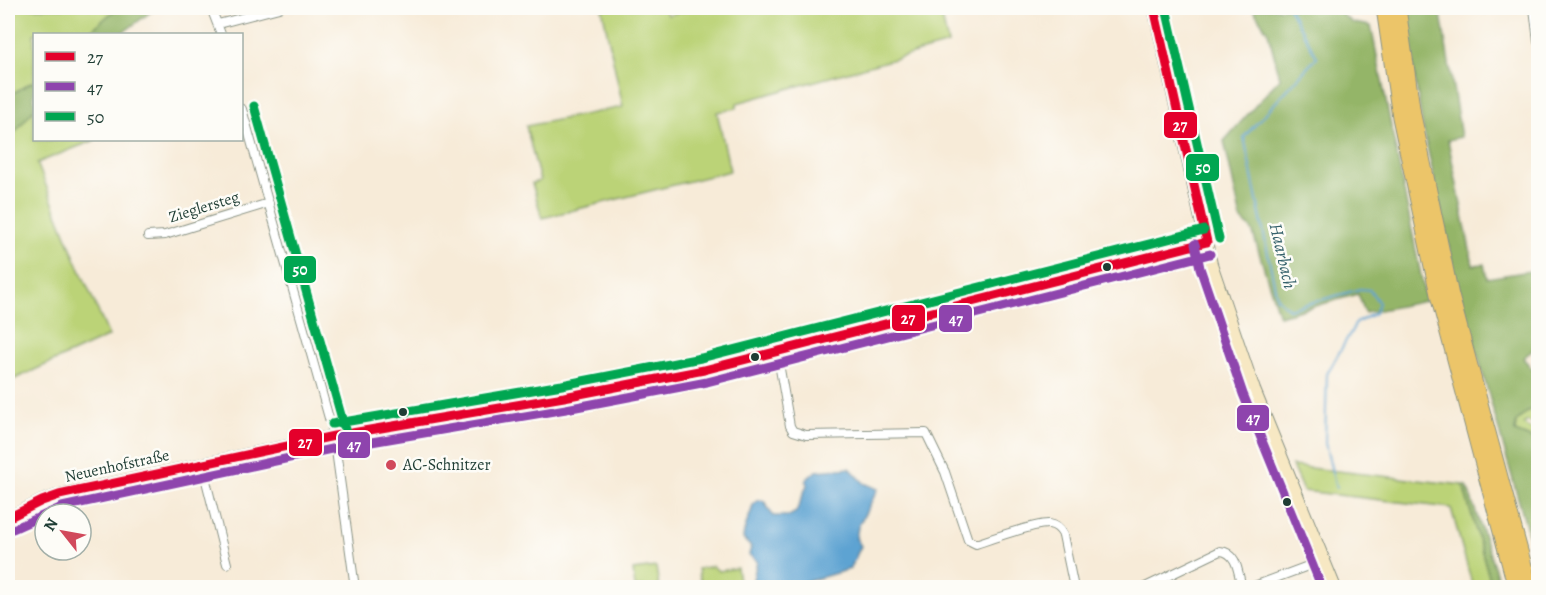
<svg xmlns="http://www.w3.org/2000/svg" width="1546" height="595" font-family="Alegreya,serif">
<rect width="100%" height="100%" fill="#fdfcf7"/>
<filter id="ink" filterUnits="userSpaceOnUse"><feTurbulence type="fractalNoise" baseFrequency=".0167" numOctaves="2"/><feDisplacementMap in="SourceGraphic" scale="12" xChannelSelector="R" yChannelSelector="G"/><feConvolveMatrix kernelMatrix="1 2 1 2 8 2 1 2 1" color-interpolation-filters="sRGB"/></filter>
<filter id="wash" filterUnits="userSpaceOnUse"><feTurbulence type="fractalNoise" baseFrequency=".008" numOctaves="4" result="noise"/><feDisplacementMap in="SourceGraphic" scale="24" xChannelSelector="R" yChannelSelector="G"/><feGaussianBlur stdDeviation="1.35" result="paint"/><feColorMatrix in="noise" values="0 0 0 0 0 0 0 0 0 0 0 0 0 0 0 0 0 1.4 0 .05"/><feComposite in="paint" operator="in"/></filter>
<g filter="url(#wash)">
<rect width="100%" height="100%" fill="#f7ebd8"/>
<path fill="#bbd377" stroke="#6d8856" stroke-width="1.5" d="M8,8H117L87,34H34V81L8,96Z
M602,8H665L667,15L697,8H983L942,17L948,44L737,103V108L717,112L730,171L542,218L532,183L540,181L526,126L623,107Z
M34,109V140H95L37,163L75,258L109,336L8,382V141Z
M1538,402V429L1528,421L1523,424L1538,434V441L1515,432L1516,422Z
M1292,466L1463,485L1492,587H1473L1451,508L1303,491Z
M712,566L719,571L737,568L740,587H702L698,569Z
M656,567L659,587H635L633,570Z"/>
<path fill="#94b568" stroke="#5a794e" stroke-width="1.5" d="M117,8H156L121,34H87Z
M1252,8H1334L1353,23L1371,26L1426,301L1365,313L1358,294L1279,316L1252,230L1241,219L1224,141L1280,78L1268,32Z
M1404,8H1440L1461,137L1448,140L1473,265L1484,264L1487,278L1530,271L1538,323V346L1523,358L1538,376V402L1516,422L1515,432L1538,441V569L1455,275L1422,123Z
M34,81V109L8,141V96Z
M1463,485L1467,486L1501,587H1492Z"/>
<path fill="#5da3d2" stroke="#3e7083" stroke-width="1.5" d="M850,468L864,483L878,489L858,527L856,538L861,546L850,569L788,587H756L753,580L757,561L749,555L751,547L743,539C744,524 750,519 753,505L759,500L764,501L773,516H789L796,512L807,485L806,480L816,471Z"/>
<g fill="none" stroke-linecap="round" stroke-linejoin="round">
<path stroke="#5da3d2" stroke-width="2" d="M1289,8L1317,57L1244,137L1277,298L1289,309L1360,289L1370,290L1379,303L1375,313L1356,323L1327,374L1325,443L1336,488"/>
</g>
</g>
<g filter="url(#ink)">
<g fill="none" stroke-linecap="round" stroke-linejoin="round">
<g stroke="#8b9486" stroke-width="10">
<path id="street" d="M211,8L221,34
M1534,8L1538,42
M218,24L279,8
M242,109L334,436L355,588
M148,236L165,235L269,203
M777,352L790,426L793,431L806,435L926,433L945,472L968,540L976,544C991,539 1036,523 1049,524C1056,525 1060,529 1063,535L1074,588
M202,465L227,564
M1143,588L1220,551C1238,552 1238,574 1242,588
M1249,588L1324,560"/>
</g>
<g stroke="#8b9486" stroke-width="14">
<path id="secondary" d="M1154,8L1211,264L1254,390L1335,588
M8,518L42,501L59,495L334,436L564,397L704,370L1207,242"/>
</g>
<g stroke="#8b9486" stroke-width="17">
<path id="highway" d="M1384,8L1400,117L1439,299L1516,588
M1398,8L1413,115L1451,296L1530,588"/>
</g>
<use href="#street" stroke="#fff" stroke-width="8"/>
<use href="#secondary" stroke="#f7e8c3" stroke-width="12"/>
<use href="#highway" stroke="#ecc569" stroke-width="15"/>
<g stroke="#fdfcf7" stroke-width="14">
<path id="bus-1" d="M1154,8L1207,242
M8,518L42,501L59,495L334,436L564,397L704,370L1207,242"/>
</g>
<g stroke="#fdfcf7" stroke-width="14">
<path id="bus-2" d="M1195,244L1200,268L1243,394L1322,588
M13,529L62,507L336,448L566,409L707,382L1210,254"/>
</g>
<g stroke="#fdfcf7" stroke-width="14">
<path id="bus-3" d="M1166,8L1219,239
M254,106L346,433
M332,424L562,385L701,358L1204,230"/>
</g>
<use href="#bus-1" stroke="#e4002b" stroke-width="9"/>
<use href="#bus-2" stroke="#8e44ad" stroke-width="9"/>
<use href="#bus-3" stroke="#00a651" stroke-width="9"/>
</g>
</g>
<g fill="#1f3d34" stroke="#fdfcf7" stroke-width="2">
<circle cx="1107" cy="267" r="5"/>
<circle cx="755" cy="357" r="5"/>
<circle cx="403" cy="412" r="5"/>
<circle cx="1287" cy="502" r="5"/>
</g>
<circle fill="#d1495b" stroke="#fdfcf7" stroke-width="2" cx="391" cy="465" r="6"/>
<g text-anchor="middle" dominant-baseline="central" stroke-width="5" stroke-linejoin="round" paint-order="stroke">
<g font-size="16" fill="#1f3d34" stroke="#fdfcf7">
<text transform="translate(204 207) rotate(-17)">Zieglersteg</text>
<text transform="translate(117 466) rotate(-12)">Neuenhofstraße</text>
</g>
<g font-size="16" fill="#1f3d34" stroke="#fdfcf7" text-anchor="start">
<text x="403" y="465">AC-Schnitzer</text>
</g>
<g font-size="18" font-style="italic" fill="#35616b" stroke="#fdfcf7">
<text transform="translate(1283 256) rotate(77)">Haarbach</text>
</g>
</g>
<g stroke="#fdfcf7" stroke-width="2">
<rect x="1163" y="111" width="35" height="28" rx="6" fill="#e4002b"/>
<rect x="1185" y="153" width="35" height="29" rx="6" fill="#00a651"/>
<rect x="283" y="255" width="34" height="29" rx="6" fill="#00a651"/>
<rect x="891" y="304" width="35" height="28" rx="6" fill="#e4002b"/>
<rect x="938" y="304" width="35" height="29" rx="6" fill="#8e44ad"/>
<rect x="1236" y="404" width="34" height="28" rx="6" fill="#8e44ad"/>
<rect x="288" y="428" width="35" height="29" rx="6" fill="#e4002b"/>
<rect x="337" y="431" width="34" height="28" rx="6" fill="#8e44ad"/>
</g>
<g font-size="16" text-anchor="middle" font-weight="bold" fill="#fff">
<text x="1180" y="131">27</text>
<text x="1203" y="173">50</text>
<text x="300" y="275">50</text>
<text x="908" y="324">27</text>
<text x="956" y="325">47</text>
<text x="1253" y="424">47</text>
<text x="305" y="448">27</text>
<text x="354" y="451">47</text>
</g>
<rect width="1546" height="595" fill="none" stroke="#fdfcf7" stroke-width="30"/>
<rect x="33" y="33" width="210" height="108" fill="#fdfcf7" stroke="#a4b0a9" stroke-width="1.5"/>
<rect x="45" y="52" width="30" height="9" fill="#e4002b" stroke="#a4b0a9" stroke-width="1.5"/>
<text x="87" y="63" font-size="18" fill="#1f3d34">27</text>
<rect x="45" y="82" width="30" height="9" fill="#8e44ad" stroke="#a4b0a9" stroke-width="1.5"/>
<text x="87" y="93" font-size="18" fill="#1f3d34">47</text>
<rect x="45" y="112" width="30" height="9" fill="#00a651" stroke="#a4b0a9" stroke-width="1.5"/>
<text x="87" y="123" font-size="18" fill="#1f3d34">50</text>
<g transform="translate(63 532) rotate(301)"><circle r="28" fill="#fdfcf7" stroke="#a4b0a9" stroke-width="1.5"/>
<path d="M0-4.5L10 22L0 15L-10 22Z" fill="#d1495b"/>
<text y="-9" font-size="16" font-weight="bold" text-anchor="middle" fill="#1f3d34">N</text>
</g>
</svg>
